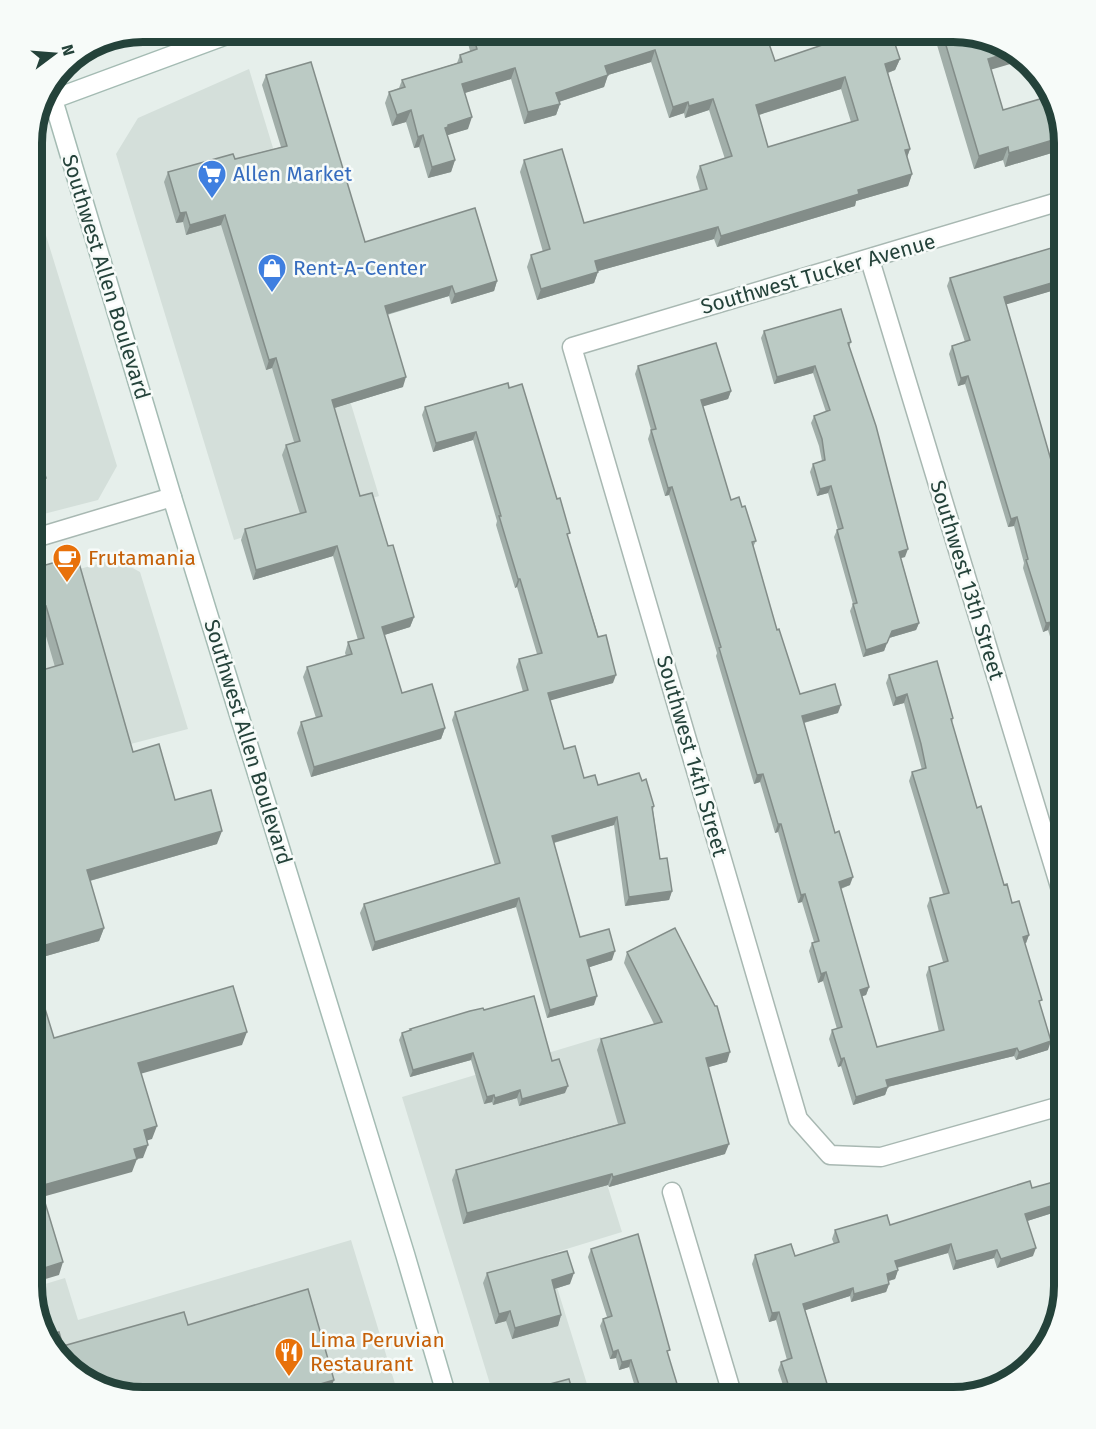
<svg xmlns="http://www.w3.org/2000/svg" width="1096" height="1429" font-family="'Fira Sans',sans-serif">
<rect width="100%" height="100%" fill="#e6efeb"/>
<path fill="#d4dfda" d="M249,69L379,496L234,540L116,154L138,118Z
M32,190L117,466L98,500L32,517Z
M116,559L140,572L188,729L77,758L32,688V582Z
M601,1037L626,1121L591,1133L622,1232L547,1255L591,1397H494L402,1097Z
M351,1240L399,1397H143L50,1348L32,1288L65,1278L78,1320Z"/>
<g fill="none" stroke-linecap="round" stroke-linejoin="round">
<g stroke="#a8b8b2" stroke-width="21">
<path id="minor" d="M870,260L1064,900
M32,539L172,497
M1064,1105L881,1157L830,1155L798,1119L572,347L1064,200
M672,1192L733,1397"/>
</g>
<g stroke="#a4bbb3" stroke-width="21">
<path id="secondary" d="M49,86L172,497L405,1254L447,1397
M40,104L235,32"/>
</g>
<use href="#minor" stroke="#fff" stroke-width="18"/>
<use href="#secondary" stroke="#fff" stroke-width="18"/>
</g>
<path fill="#a1aea9" fill-rule="evenodd" d="M465,32H765L775,61L830,43L832,36L900,59L895,70L888,73L910,149L907,157L912,174L908,186L856,201L855,206L717,247L714,239L598,271L594,283L537,300L527,267L531,255L543,252L520,172L524,160L584,223L700,191L696,177L700,166L725,159L709,110L685,118L684,113L669,118L651,62L608,75L604,87L559,102L560,104L556,115L524,124L511,79L465,93L468,129L447,135L455,160L451,172L428,178L419,147L414,148L406,122L392,126L385,103L389,92L399,88L402,80L457,63L460,55L470,51ZM841,89L851,122L768,147L759,115Z
M942,32L991,70L1003,110L1065,143V149L1005,167L1003,160L974,169L937,45Z
M266,75L365,242L497,281L494,291L451,304L449,296L387,315L403,387L334,408L360,496L388,546L414,617L410,627L384,635L402,693L445,728L441,739L311,777L297,733L301,722L316,718L303,677L307,667L346,656L345,653L348,642L358,640L333,556L253,580L241,540L245,529L300,514L282,455L286,445L294,442L272,368L266,370L221,225L186,235L183,222L176,223L164,182L168,172L235,159L281,147L262,85Z
M1065,244V287L1006,304L1053,467L1065,493L1064,672L1061,673L1048,630L1043,632L1023,568L1024,563L1014,526L1008,527L965,384L958,386L949,354L952,346L965,342L947,286L950,278Z
M764,331L851,342L849,347L905,557L901,558L919,623L916,630L889,638L884,651L863,657L850,611L853,604L834,537L837,530H838L828,493L817,496L810,472L813,464L822,461L819,446L811,423L814,416L826,412L813,373L774,384L761,338Z
M638,366L731,391L728,399L703,406L731,500L756,541L753,547L777,630L800,694L838,713L804,723L850,885L841,889L869,987L866,995L862,996L877,1047L939,1032L926,975L929,967L943,962L927,906L930,898L943,894L909,781L912,772L922,770L904,703L893,706L886,683L889,675L953,718L952,723L977,808L1004,885L1029,935L1026,943H1025L1040,1006L1048,1050L1016,1060L1014,1056L888,1087L885,1095L853,1105L841,1066L838,1067L829,1039L832,1030L837,1029L823,981L818,983L809,951L812,943L814,942L802,902L798,903L778,832L775,833L760,782L754,784L716,656L717,653L669,495L665,496L648,439L651,430L635,374Z
M508,383L568,538L613,683L550,700L564,749L584,778L598,785L642,781L654,806L653,810L660,859L672,891L669,900L625,906L614,825L554,843L580,937L612,960L589,967L594,1005L547,1018L516,907L372,951L360,913L364,904L495,865L452,720L455,712L523,692L516,667L519,659L537,654L517,587L515,588L496,525L497,521L473,440L433,452L422,415L425,407Z
M35,568L133,752L175,800L217,844L90,881L104,928L99,941L32,960V673L55,667L41,619L32,622V577Z
M627,952L727,1062L708,1067L725,1154L609,1187L608,1185L463,1224L452,1180L456,1170L618,1124L597,1050L601,1039L654,1024L624,963Z
M484,1010L552,1061L565,1093L519,1106L517,1098L493,1105L492,1102L484,1104L471,1060L410,1077L399,1040L402,1033L410,1031V1029Z
M1064,1179V1218L1062,1210L1027,1221L1033,1256L997,1268L994,1258L953,1270L948,1253L897,1268L898,1270L895,1279L889,1281V1284L886,1292L851,1302L850,1296L805,1310L831,1397H783L785,1391L778,1370L781,1362L787,1360L776,1320L769,1322L752,1264L755,1255L795,1256L834,1244L832,1239L835,1230L890,1225L1032,1188Z
M591,1249L668,1355L681,1397H638L629,1367L619,1370L616,1358L610,1359L600,1326L603,1319L607,1317L588,1257Z
M487,1273L570,1284L554,1289L561,1315L558,1326L512,1339L506,1321L495,1324L483,1283Z"/>
<path fill="#838d89" d="M655,50L651,62L608,75L604,87L552,104L556,93L605,66Z
M1014,51L1024,60L983,72L988,59Z
M900,59L895,70L881,75L885,64Z
M515,68L511,79L458,95L462,84Z
M845,77L841,89L752,117L756,105Z
M713,99L709,110L685,118L689,106Z
M688,102L684,113L669,118L673,107Z
M560,104L556,115L524,124L528,112Z
M411,110L406,122L392,126L397,115Z
M472,117L468,129L445,136V128L448,125Z
M423,135L419,147L414,148L418,137Z
M1063,137L1065,143V149L1005,167L1009,153Z
M1008,147L1003,160L974,169L979,156Z
M910,149L906,160L905,150Z
M455,160L451,172L428,178L432,167Z
M912,174L908,186L856,201L855,206L717,247L721,236L858,190Z
M186,212L183,222L176,223L180,213Z
M225,215L221,225L186,235L190,225Z
M718,227L714,239L591,273L595,261Z
M598,272L594,283L537,300L541,289Z
M1065,279V287L1001,306L1004,297Z
M497,281L494,291L451,304L455,294Z
M452,286L449,296L381,316L385,306Z
M276,358L272,368L266,370L269,360Z
M815,366L813,373L774,384L777,377Z
M968,376L965,384L958,386L961,378Z
M406,377L403,387L328,410L332,400Z
M731,391L728,399L698,408L701,400Z
M476,432L473,440L433,452L436,443Z
M46,478L43,488L32,491V483Z
M831,486L828,493L817,496L820,489Z
M672,487L669,495L665,496L668,488Z
M1017,517L1014,526L1008,527L1011,519Z
M337,546L333,556L253,580L256,570Z
M908,549L905,557L896,559L899,552Z
M518,579H520L517,587L515,588Z
M46,606L41,619L32,622V610Z
M414,617L410,627L378,637L382,627Z
M1051,622L1048,630L1043,632L1046,623Z
M919,623L916,630L889,638L892,631Z
M887,643L884,651L863,657L866,650Z
M1064,665V672L1061,673Z
M616,675L613,683L545,702L548,693Z
M907,694L904,703L893,706L896,698Z
M841,705L838,713L799,724L802,716Z
M445,728L441,739L311,777L314,767Z
M763,774L760,782L754,784L757,775Z
M617,817L614,825L549,844L552,836Z
M778,824H781L778,832L775,833Z
M222,831L217,844L82,883L87,870Z
M853,877L850,885L836,890L839,882Z
M672,891L669,900L625,906L629,897Z
M805,894L802,902L798,903L801,895Z
M519,898L516,907L372,951L375,942Z
M104,928L99,941L32,960V949Z
M1029,935L1026,943L1020,945L1023,937Z
M615,951L612,960L584,969L587,960Z
M826,972L823,981L818,983L821,974Z
M869,987L866,995L857,998L860,990Z
M597,996L594,1005L547,1018L550,1010Z
M247,1032L242,1045L133,1076L138,1063Z
M1051,1041L1048,1050L1016,1060L1019,1052Z
M1017,1048L1014,1056L883,1088L886,1080Z
M730,1052L727,1062L702,1069L706,1058Z
M473,1053L471,1060L410,1077L413,1070Z
M844,1058L841,1066L838,1067L841,1059Z
M568,1086L565,1093L519,1106L522,1099Z
M888,1087L885,1095L853,1105L856,1097Z
M520,1090L517,1098L493,1105L495,1098Z
M494,1095L492,1102L484,1104L487,1097Z
M157,1126L152,1139L139,1143L144,1130Z
M729,1144L725,1154L609,1187L613,1177Z
M148,1145L143,1158L137,1159L132,1172L35,1199L40,1186L134,1149Z
M612,1174L608,1185L463,1224L467,1213Z
M1064,1202L1062,1210L1021,1223L1025,1214Z
M951,1244L948,1253L892,1269L895,1261Z
M1036,1248L1033,1256L997,1268L1001,1259Z
M997,1250L994,1258L953,1270L956,1261Z
M63,1262L59,1275L32,1283V1272Z
M898,1270L895,1279L884,1282L887,1274Z
M574,1273L570,1284L548,1291L552,1280Z
M889,1284L886,1292L851,1302L854,1294Z
M853,1288L850,1296L800,1312L803,1304Z
M510,1311L506,1321L495,1324L499,1314Z
M779,1312L776,1320L769,1322L772,1313Z
M561,1315L558,1326L512,1339L515,1328Z
M618,1350L616,1358L610,1359L613,1352Z
M631,1360L629,1367L619,1370L622,1362Z
M334,1380L329,1393L316,1397H276Z"/>
<path fill="#bbcac4" stroke="#838d89" stroke-width="1.5" fill-rule="evenodd" d="M472,32H765L775,61L834,41L832,36L847,32H891L900,59L885,64L910,149L905,150L912,174L858,190L859,194L721,236L718,227L595,261L598,272L541,289L531,255L550,249L524,160L562,149L584,223L707,189L700,166L732,156L713,99L689,106L688,102L673,107L655,50L605,66L608,75L556,93L560,104L528,112L515,68L462,84L472,117L448,125V127L445,128L455,160L432,167L423,135L418,137L411,110L397,115L389,92L405,87L402,80L462,62L460,55L477,49ZM845,77L858,120L768,147L756,105Z
M942,32H960L1009,47L1014,51L988,59L1003,110L1050,96L1063,137L1009,153L1008,147L979,156Z
M311,62L365,242L475,208L497,281L455,294L452,286L385,306L406,377L332,400L360,496L372,493L388,546L393,545L414,617L382,627L402,693L432,684L445,728L314,767L301,722L322,716L307,667L352,654L348,642L364,638L337,546L256,570L245,529L306,512L286,445L300,441L276,358L269,360L225,215L190,225L186,212L180,213L168,172L233,154L235,159L287,146L266,75Z
M1065,244V279L1004,297L1053,467L1057,466L1065,493L1064,665L1051,622L1046,623L1026,560L1028,559L1017,517L1011,519L968,376L961,378L952,346L970,340L950,278Z
M841,309L851,342L848,343L876,426L908,549L899,552L919,623L892,631L887,643L866,650L853,604L857,603L837,530L843,528L831,486L820,489L813,464L825,460L822,439L814,416L830,410L815,366L777,377L764,331Z
M716,343L731,391L701,400L731,500L739,497L742,507L745,506L756,541L752,542L777,630L779,629L800,694L835,684L841,705L802,716L835,833L839,831L853,877L839,882L869,987L860,990L877,1047L944,1030L929,967L948,961L930,898L949,893L912,772L926,768L921,744L907,694L896,698L889,675L937,661L953,718L951,719L977,808L981,806L1004,885L1007,884L1012,903L1019,901L1029,935L1023,937L1042,1000L1039,1001L1051,1041L1019,1052L1017,1048L886,1080L888,1087L856,1097L844,1058L841,1059L832,1030L842,1027L826,972L821,974L812,943L819,941L805,894L801,895L781,824H778L763,774L757,775L719,648L721,647L672,487L668,488L651,430L656,429L638,366Z
M508,383L509,388L522,384L557,499L560,498L570,533L567,534L598,637L606,635L616,675L548,693L564,749L575,746L584,778L595,775L598,785L639,773L642,781L646,779L654,806L652,807L660,859L667,858L672,891L629,897L617,817L552,836L580,937L609,929L615,951L587,960L597,996L550,1010L519,898L375,942L364,904L500,863L455,712L528,690L519,659L542,653L520,579H518L499,516H501L476,432L436,443L425,407Z
M32,430L46,478L32,483Z
M77,556L133,752L159,744L175,800L211,790L222,831L87,870L104,928L32,949V868L39,865L32,841V673L63,664L46,606L32,610V581L38,580L35,568Z
M675,928L715,1006H717L730,1052L706,1058L729,1144L613,1177L612,1174L467,1213L456,1170L625,1123L601,1039L662,1022L627,952Z
M32,966L54,1038L233,986L247,1032L138,1063L157,1126L144,1130L148,1145L134,1149L137,1159L40,1186L63,1262L32,1272V1131L34,1130L32,1121Z
M534,996L552,1061L559,1059L568,1086L522,1099L520,1090L495,1098L494,1095L487,1097L473,1053L413,1070L402,1033L411,1030L410,1029L470,1011L483,1008L484,1010Z
M1064,1179V1202L1025,1214L1036,1248L1001,1259L997,1250L956,1261L951,1244L895,1261L898,1270L887,1274L889,1284L854,1294L853,1288L803,1304L831,1397H789L786,1389L789,1387L781,1362L792,1358L779,1312L772,1313L755,1255L791,1244L795,1256L839,1242L835,1230L887,1215L890,1225L1030,1181L1032,1188Z
M638,1234L670,1350L667,1351L681,1397H643L631,1360L622,1362L618,1350L613,1352L603,1319L612,1316L591,1249Z
M567,1251L574,1273L552,1280L561,1315L515,1328L510,1311L499,1314L487,1273Z
M308,1289L334,1380L276,1397H143L88,1383L50,1348L46,1335L59,1332L63,1346L184,1312L188,1325Z
M569,1379L574,1397H522L520,1392Z"/>
<defs>
<g id="supermarket-pin" transform="scale(1.5)"><path d="M0 17L-7.5 6A9.5 9.5 0 1 1 7.5 6Z" fill="#3f7fe0" stroke="#f7fbf9"/><path d="M-6-5.5h2.5l.6 2H6L4.5 2H-2.5L-4.4-4H-6ZM-1.5 3.2a1.3 1.3 0 1 0 .1 0ZM3 3.2a1.3 1.3 0 1 0 .1 0Z" fill="#fff"/></g>
<g id="shop-pin" transform="scale(1.5)"><path d="M0 17L-7.5 6A9.5 9.5 0 1 1 7.5 6Z" fill="#3f7fe0" stroke="#f7fbf9"/><path d="M-5-2.5h2.3a2.7 3.5 0 0 1 5.4 0H5L5.5 6h-11ZM-1.5-2.5h3a1.5 2.3 0 0 0-3 0Z" fill="#fff"/></g>
<g id="cafe-pin" transform="scale(1.5)"><path d="M0 17L-7.5 6A9.5 9.5 0 1 1 7.5 6Z" fill="#e8710a" stroke="#f7fbf9"/><path d="M-5.5-4.5H6V0H3Q3 3.5 0 3.5H-2.5Q-5.5 3.5-5.5 0ZM3-3.2v2h1.7v-2ZM-6 4.5H4V6H-6Z" fill="#fff"/></g>
<g id="restaurant-pin" transform="scale(1.5)"><path d="M0 17L-7.5 6A9.5 9.5 0 1 1 7.5 6Z" fill="#e8710a" stroke="#f7fbf9"/><path d="M-5-6h1v4h1v-4h1v4h1v-4h1v5L-1.5 .5V6h-2V.5L-5-1ZM5-6V6H3V1.5H1.5Q1.5-4 5-6Z" fill="#fff"/></g>
</defs>
<g fill-rule="evenodd">
<use href="#supermarket-pin" x="212" y="174"/>
<use href="#shop-pin" x="272" y="268"/>
<use href="#cafe-pin" x="67" y="558"/>
<use href="#restaurant-pin" x="289" y="1352"/>
</g>
<g text-anchor="middle" dominant-baseline="central" stroke-width="5" stroke-linejoin="round" paint-order="stroke">
<g font-size="21" fill="#366cbe" stroke="#f7fbf9" text-anchor="start">
<text x="233" y="174">Allen Market</text>
<text x="293" y="268">Rent-A-Center</text>
</g>
<g font-size="21" fill="#24423a" stroke="#f7fbf9">
<text transform="translate(818 274) rotate(-16)">Southwest Tucker Avenue</text>
<text transform="translate(106 277) rotate(73)">Southwest Allen Boulevard</text>
<text transform="translate(967 580) rotate(73)">Southwest 13th Street</text>
<text transform="translate(248 742) rotate(73)">Southwest Allen Boulevard</text>
<text transform="translate(692 756) rotate(74)">Southwest 14th Street</text>
</g>
<g font-size="21" fill="#c56008" stroke="#f7fbf9" text-anchor="start">
<text x="88" y="558">Frutamania</text>
<text x="310" y="1340">Lima Peruvian<tspan x="310" dy="24">Restaurant</tspan></text>
</g>
</g>
<path d="M0 0H1096V1429H0ZM143 42H953A101 101 0 0 1 1054 143V1286A101 101 0 0 1 953 1387H143A101 101 0 0 1 42 1286V143A101 101 0 0 1 143 42Z" fill="#f7fbf9" fill-rule="evenodd"/>
<path fill="none" stroke="#24423a" stroke-width="8" d="M143 42H953A101 101 0 0 1 1054 143V1286A101 101 0 0 1 953 1387H143A101 101 0 0 1 42 1286V143A101 101 0 0 1 143 42Z"/>
<g transform="translate(54 54) rotate(74)" stroke="#f7fbf9" stroke-width="4.5" paint-order="stroke">
<path d="M0-4.5L10 22L0 15L-10 22Z" fill="#24423a"/>
<text y="-9" font-size="16" font-weight="bold" text-anchor="middle" fill="#24423a">N</text>
</g>
</svg>
